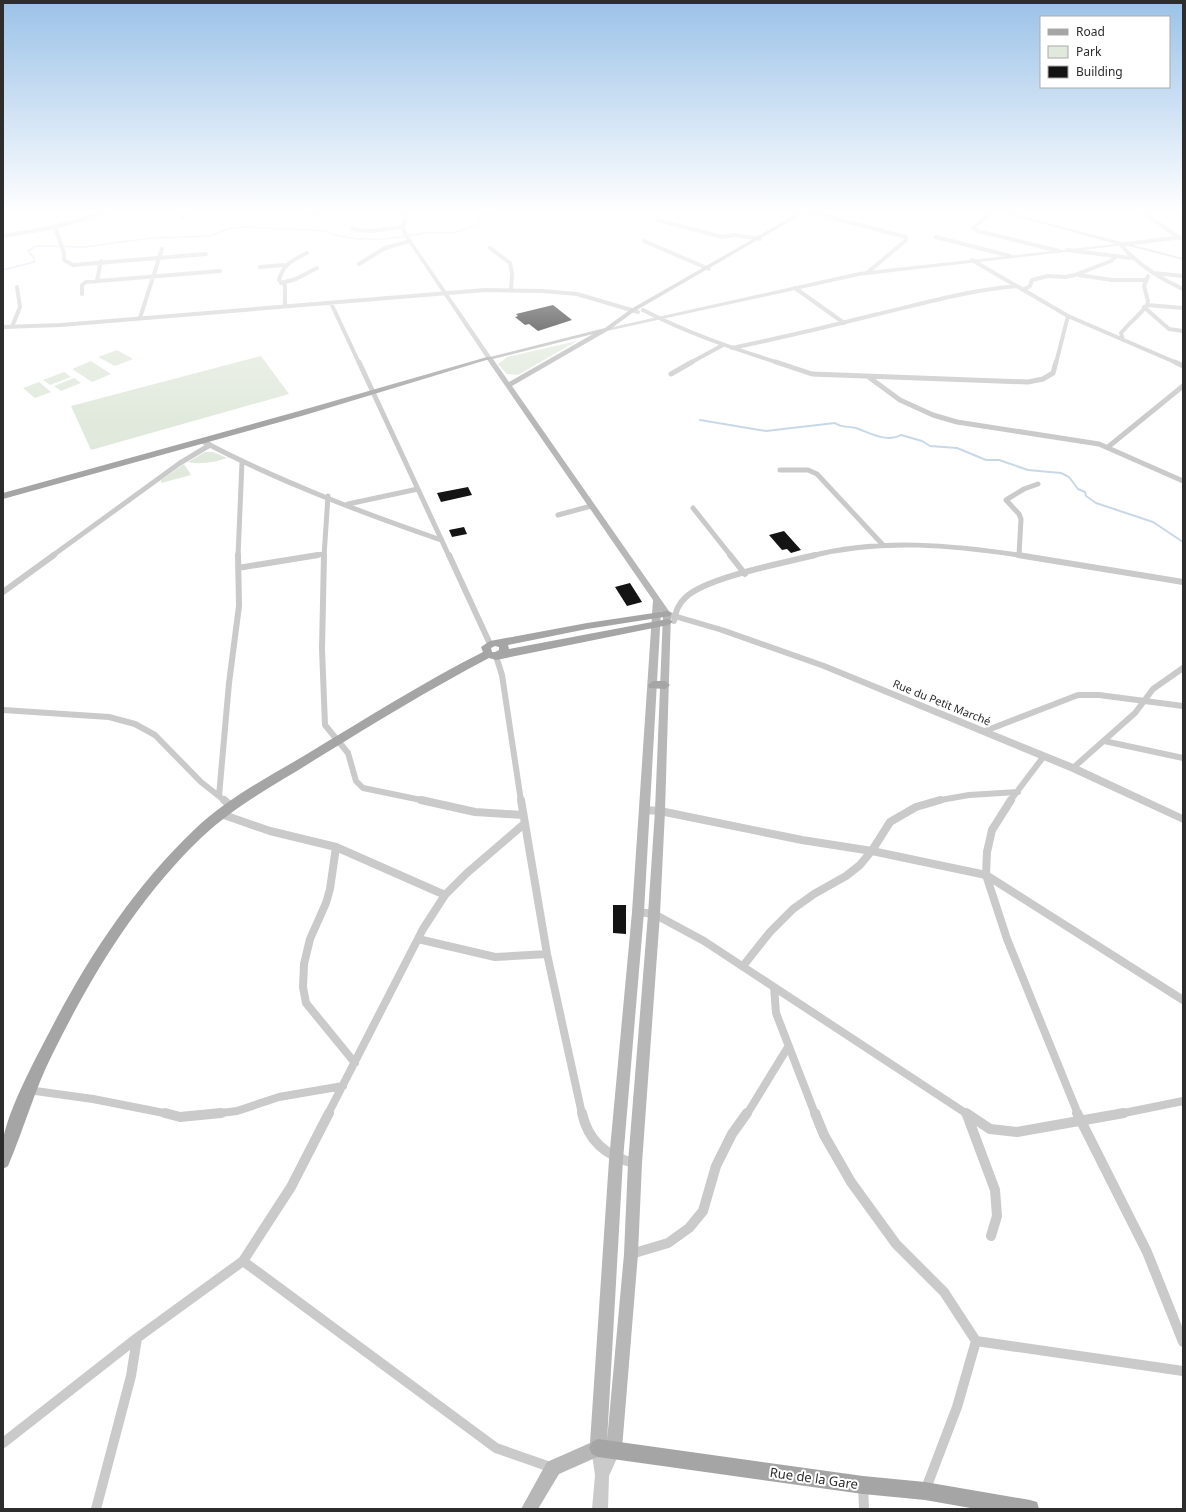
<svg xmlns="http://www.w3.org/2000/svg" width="1186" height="1512" font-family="'Noto Sans',sans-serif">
<rect width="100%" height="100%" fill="#fff"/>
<path fill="#e1e9dc" d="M577,341L518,375L507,374L498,364L507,357Z
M117,350L133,359L115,366L98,357Z
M261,356L289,394L91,450L71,406Z
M91,361L111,374L92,382L72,369Z
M64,372L71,377L50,385L43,380Z
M74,378L81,383L61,391L54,386Z
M39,382L51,392L35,398L23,388Z
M205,452H213L227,458C216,462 199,465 188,462Z
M184,464L191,475L161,483V480Z"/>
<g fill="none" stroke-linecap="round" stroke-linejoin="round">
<path stroke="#c9d8e7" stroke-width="1.5" d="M3,270L34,262V258L28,251L36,246L84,247L151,238L210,236L231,228L243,227L327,231L330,234L357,239H386L425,233H453L477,225L480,218L496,212"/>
<path stroke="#c9d8e7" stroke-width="2" d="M700,420L766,431L835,423C841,428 849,426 856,428C870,433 887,443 901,435L922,441L930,446L957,448L986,460H999L1028,470L1061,473L1069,477L1078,489L1085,492L1086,496L1096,503L1153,522L1183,542"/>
</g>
<path fill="#141414" d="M553,305L572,320L538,331L529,324L525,325L515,317L518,316L516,314Z
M468,487L472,495L441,502L437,493Z
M464,527L467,534L452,537L449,530Z
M784,531L801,550L791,553L787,549L782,550L769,535Z
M630,583L642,602L627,606L615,587Z
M613,905H626V934L613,933Z"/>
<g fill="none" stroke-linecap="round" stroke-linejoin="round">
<path stroke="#cacaca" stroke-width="4" d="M810,212L906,237V240L867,273
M992,212L973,228L978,231L1059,251
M1142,212L1180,238
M312,216L314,212
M183,217L184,212
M658,220L722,237L735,235L760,239
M55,227L64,253V260L73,265L206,254
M352,229L370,231L403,227
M3,236L55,227L106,212
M936,237L1010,256
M644,241L709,269
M1125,244L1183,237
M1121,245C1138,265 1159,278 1183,289
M490,248L510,263L512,274L511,290
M1067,250L1131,258
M972,260L1068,316L1177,363
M359,264L385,248L410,241
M260,267L284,265
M1154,273L1183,276
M1079,275L1112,280H1147
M97,281L101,261
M281,283L296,279L317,268
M795,288L844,323
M1023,290L1030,286L1032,280L1048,276L1065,277L1075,275L1111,261L1116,256
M82,294V285L86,282L220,271
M331,303L359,363
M1147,305L1148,301L1144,286L1148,276
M285,306V285L279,280C283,264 293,260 307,253
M1144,307L1169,329L1183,331
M643,310C687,333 732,348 779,363
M140,318L162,249
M3,327L61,325L485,290L543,291L577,294L638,312
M12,327L20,307L17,287
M1123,340L1121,333C1129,323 1139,316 1147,305L1183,308
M732,348C780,338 827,327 874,315C921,304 968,290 1017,286
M690,363L723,345
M1056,363L1068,316"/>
<path stroke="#cacaca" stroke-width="5" d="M359,362L449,556
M776,362L812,374L1028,382L1043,379L1053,373L1056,362
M1175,362L1183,366
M671,374L692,362
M870,378L900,400L933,415L957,422L1099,444L1183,481
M202,441C278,481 360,512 441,540
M1108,447L1183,386
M780,470H808L817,474L883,545
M348,504L418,489
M693,508L731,556
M558,515L591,506
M1019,555L1021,519L1019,514L1006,500L1024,489L1038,484
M52,556L180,463L210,445
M238,556L242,462
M311,556L324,554
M324,556L328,496
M811,556C880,538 954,545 1024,556"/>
<path stroke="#cacaca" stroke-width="6" d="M324,555L322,649L325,725L348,753L356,781L363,788L426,801
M449,555L490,644
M730,555L745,574
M1018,555L1183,582
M238,568L318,555
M3,592L54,555
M674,621C676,611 678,604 686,597C708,577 784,563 815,555
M496,656L502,675L521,801
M3,710L109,717L135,724L155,735L201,782L225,801
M985,731L1078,695H1099L1183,706
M1104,741L1183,758
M1073,768L1135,713L1153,689L1183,668
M219,796L229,683L239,606L238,555
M935,801L969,795L1018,792
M1010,801L1044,756"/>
<path stroke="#cacaca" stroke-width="8" d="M224,800L231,806
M421,800L475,812L523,815
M521,800L547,954L582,1114
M1011,800L992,830L987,852L986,875L1007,939L1078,1114
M645,810L660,811L802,840L872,851L986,875L1183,1000
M221,814L270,831L336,847L445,895
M336,847L330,889L326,903L310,939L304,964L303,987L306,1003L355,1063
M638,912L654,914L704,941L967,1114
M418,939L495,957L547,954
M743,966L770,932L793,909L814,894L846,876L860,865L873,849L890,822L916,807L940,800
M774,987L776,1013L815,1114
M28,1090L93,1099L169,1114
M213,1114L237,1111L279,1097L343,1086
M328,1114L423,929L445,895L467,873L524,824
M747,1114L788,1047
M1119,1114L1183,1101"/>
<path stroke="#cacaca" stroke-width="10" d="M165,1113L180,1117L221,1113
M582,1113C588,1141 607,1157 635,1163
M815,1113L824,1135L851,1182L896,1244L944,1292L976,1341
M966,1113L990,1129L1017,1132L1124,1113
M1077,1113L1147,1252L1183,1342
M967,1115L995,1190L997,1216L991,1236
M631,1254L668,1243L689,1228L703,1211L716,1166L732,1134L747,1113
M243,1261L496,1448L553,1468
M3,1443L137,1338L243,1261L291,1187L329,1113
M863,1485L864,1509
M925,1491L957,1407L976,1341L1183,1371
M96,1509L131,1376L137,1338"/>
<path fill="#cacaca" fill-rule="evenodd" d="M405,212H409L405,227L407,234L492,358L491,359H487L403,234L401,227Z
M1000,212H1006L1183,258V260L1125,245L892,272L859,276L607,331L604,329L859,272L1116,244Z
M667,611L725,628L827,664L1076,765L1183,815V823L1070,771L821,668L719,632L664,616L663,614Z
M598,1441L603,1443L606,1450L609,1444L614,1442L619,1444L621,1449L609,1476L608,1509H592L595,1475L591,1448L593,1443Z"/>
<path fill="#b7b7b7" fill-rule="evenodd" d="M800,212H806L635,311L609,330L512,386L671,614L665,811L660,914L642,1163L638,1254L622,1449L620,1455L614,1457L608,1455L606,1449L604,1454L559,1474L538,1509H521L547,1462L590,1443L609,1160L632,912L653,600L486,358L605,328L631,309ZM593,334L509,382L493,359ZM661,611L663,614L655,811L648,914L628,1163L624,1254L607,1441L623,1160L644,912Z"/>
<path fill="#a5a5a5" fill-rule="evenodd" d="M487,357L493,358L305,415L3,499V493L299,411Z
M667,611L670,612L672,614L670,616L587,629L508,645L509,649L668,619L673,622L668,625L496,660L489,658C430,689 373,724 316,759C277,784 237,804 202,837C138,898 91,976 52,1055C34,1091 24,1129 8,1166L3,1169C3,1159 1,1148 3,1139C11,1103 35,1060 52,1027C89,956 135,886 194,830C227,798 267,778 307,754C365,719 422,683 483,652L481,647L490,641L587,623ZM495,646L499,647V650L495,652H492L491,648Z
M653,681H665L670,685L665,689L649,688L648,685Z
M598,1439L863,1476L925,1482L1030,1500L1037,1502L1039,1509H976L925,1500L863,1494L598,1457L592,1454L589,1448L592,1442Z"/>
</g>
<linearGradient id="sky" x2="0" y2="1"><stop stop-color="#9bc2e8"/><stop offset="0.5" stop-color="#fff"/><stop offset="1" stop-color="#fff" stop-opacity="0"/></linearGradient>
<rect width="1186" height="423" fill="url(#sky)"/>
<g text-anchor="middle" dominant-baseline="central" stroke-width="4" stroke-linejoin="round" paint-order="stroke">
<g font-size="11" fill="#2d2d2d" stroke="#fff">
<text transform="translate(942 702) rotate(22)">Rue du Petit Marché</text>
</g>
<g font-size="13" fill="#2d2d2d" stroke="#fff">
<text transform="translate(814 1478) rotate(8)">Rue de la Gare</text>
</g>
</g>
<rect width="1186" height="1512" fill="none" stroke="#2d2d2d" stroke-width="8"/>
<rect x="1040" y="16" width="130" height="72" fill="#ffffff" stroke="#ababab"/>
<rect x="1048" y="29" width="20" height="6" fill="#a5a5a5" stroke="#ababab"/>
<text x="1076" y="36" font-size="12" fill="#2d2d2d">Road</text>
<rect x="1048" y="46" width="20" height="12" fill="#e1e9dc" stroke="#ababab"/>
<text x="1076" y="56" font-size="12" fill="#2d2d2d">Park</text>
<rect x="1048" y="66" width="20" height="12" fill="#141414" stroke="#ababab"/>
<text x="1076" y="76" font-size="12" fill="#2d2d2d">Building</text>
</svg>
